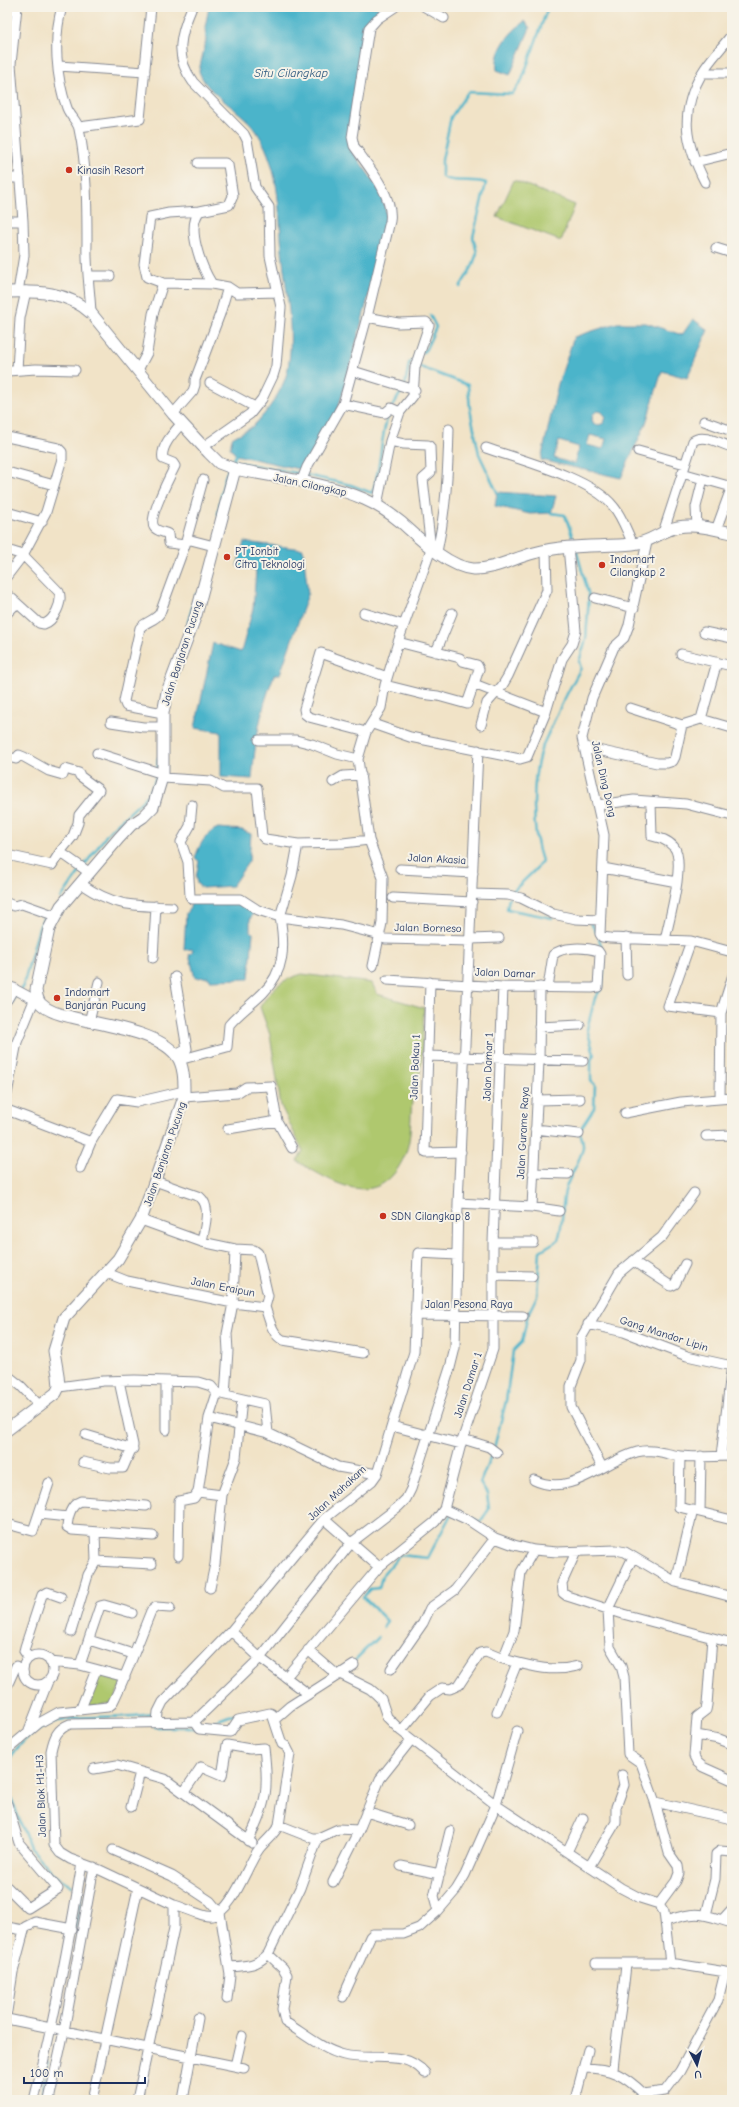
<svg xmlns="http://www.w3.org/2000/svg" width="739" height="2107" font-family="'Comic Neue',sans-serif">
<rect width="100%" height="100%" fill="#f7f3e8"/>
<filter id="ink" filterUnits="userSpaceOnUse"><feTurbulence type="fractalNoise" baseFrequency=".025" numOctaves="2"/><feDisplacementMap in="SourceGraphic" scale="8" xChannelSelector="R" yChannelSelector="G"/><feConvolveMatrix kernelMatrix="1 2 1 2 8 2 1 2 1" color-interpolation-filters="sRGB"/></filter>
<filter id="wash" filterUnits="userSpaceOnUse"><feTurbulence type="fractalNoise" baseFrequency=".012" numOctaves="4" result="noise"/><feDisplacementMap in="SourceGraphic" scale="16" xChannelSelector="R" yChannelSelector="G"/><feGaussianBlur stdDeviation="0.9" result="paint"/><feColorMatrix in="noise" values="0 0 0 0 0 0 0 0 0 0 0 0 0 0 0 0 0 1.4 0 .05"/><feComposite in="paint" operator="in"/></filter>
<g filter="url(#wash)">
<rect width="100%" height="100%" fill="#f1e3c7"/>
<path fill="#afc86e" stroke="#657c66" d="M514,180L575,205L561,241L497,217Z
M302,974L372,983L377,994L424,1008C423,1033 423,1059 418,1084C417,1090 413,1095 412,1101C410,1119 412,1138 405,1155C380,1212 336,1185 297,1161L303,1151L281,1106L270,1035L260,1007C273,987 279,981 302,974Z
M96,1670L125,1677L112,1704L81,1708Z"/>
<path fill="#4cb4ca" stroke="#347294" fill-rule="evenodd" d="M209,7H384L376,13L363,36L348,133L353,152L381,192L386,213L384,237L344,389L335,417L303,470L236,455L230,448L232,438C238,434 247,431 253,426C267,413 282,391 287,373C295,336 287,298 283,261C278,216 282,172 257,132C243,110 206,95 199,71L206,40L205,27Z
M525,21L530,28L510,75L497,70C494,50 510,32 525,21Z
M693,319L708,330L687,378L662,371L646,423L621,478L541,460L558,384L574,337L617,323H646L682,335ZM597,411L602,412L606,417L604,423L599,425L594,424L592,420L593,414ZM590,435L606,439L603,449L587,445ZM559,441L579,447L574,464L554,458Z
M497,492L556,496L551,513L530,514L495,506Z
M244,542L303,549L308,594L280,674L274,675C260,711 255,742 252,779L221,777V732L195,728L213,643L241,652L253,609L256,571L237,566Z
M218,828L242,830L251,834L249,861L232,886L202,888L197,884L196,877L199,861L195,858C199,846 205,833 218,828Z
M191,901L242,902L254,912L250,919V931L253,933L249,979L210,980L208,977L195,978L189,954L192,953L193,949L184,950L186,913L190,908Z"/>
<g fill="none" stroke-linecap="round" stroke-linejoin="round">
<path stroke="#4cb4ca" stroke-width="2.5" d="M460,287L472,267L477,253L473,237L486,183C471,178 455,184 442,177V160L451,117L468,92L512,94L522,80L548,7
M423,352L426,349L436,327L430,315
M417,366L468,385L470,409L479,454L497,492
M405,385L409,363L415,359
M392,407L403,389
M232,461L297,473
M231,464L236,455
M306,475L351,485L372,493C382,468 379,439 389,413
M551,513L565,515L575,544
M218,514L224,480L228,470
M188,622L196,594
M157,769L158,758
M84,866C92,855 100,844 108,833C124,814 153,800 156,774
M511,893L535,870L542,861C532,833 532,785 539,757C540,749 545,741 548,734C558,711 569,689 581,668L579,662L586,639L589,596L576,549
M61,898L81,870
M509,898L507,909L552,918
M590,922L597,933
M599,938L602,950
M7,1009L23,986L39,928L45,914
M494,1448L506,1401L513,1351L522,1342L528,1314L537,1296L540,1251L558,1240C564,1222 561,1209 565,1191C567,1179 584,1155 583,1146C583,1141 581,1135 579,1131L594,1108L595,1085L591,1081V1060L594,1054L587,1029L595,998L602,987L604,963
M474,1519L480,1522L489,1509L487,1494L480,1483L492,1453
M383,1628L387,1621L363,1597L371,1589L379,1588L382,1576L400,1555L428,1558L451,1514
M353,1662L378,1637
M202,1726L229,1716L245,1714
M155,1727H195
M7,1763C43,1701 96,1723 153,1714
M7,1787L30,1848L53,1874L72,1886
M75,1928L82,1892
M41,2100L48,2062"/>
</g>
</g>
<g filter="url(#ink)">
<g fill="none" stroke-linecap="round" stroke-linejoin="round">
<g stroke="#868992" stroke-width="11">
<path id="minor" d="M17,7L11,64L23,221L24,255L18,292
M62,7C53,37 56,79 67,108C70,116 78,122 79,129C87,166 87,206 87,244C86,267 90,290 91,313
M192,7C180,35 174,56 193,82L244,134L247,140L255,187L269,207L270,256L281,307L276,366L273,376L262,399L250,414L203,447
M425,7L444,18
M59,66L145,72
M702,73H732
M79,127L140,119L151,7
M695,162L732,153
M198,163H225L228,165L233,196L229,205L200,211C185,227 202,268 212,284
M7,178H20
M705,182C685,143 679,113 702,73C710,59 722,48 732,34
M200,211L169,213L150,217L144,264L147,277L163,283L212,284L228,287L237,293L278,292
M7,221H23
M716,248L732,253
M89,276H110
M367,317L398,323L426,322L429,325L415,367L413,396L400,412L390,441L377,505
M17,370L20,318L26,291
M138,370L147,353L153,314L163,283
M7,371L36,369L75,370
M353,371L415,390
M210,383L255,407
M343,404L385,413L391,408L400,412
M173,414L193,391L195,385V380L220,314L228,287
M704,421L732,431
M182,423C174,432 160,447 163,459L173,463L175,466C170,476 148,518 154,527C156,531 164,532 168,534L169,543L185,545
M7,437L58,448L62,452V459L46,512L23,555L7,576
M486,448C520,460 591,478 613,506C622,516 627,532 633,544
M638,451L685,464
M7,472L54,485
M682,473L732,487
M301,482L307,467L343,404L367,317L390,221C394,196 368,166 354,146L352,137L369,28L377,19L395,7
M7,512L42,522
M697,527L696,507L703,479
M716,530L732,486
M663,533L693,441C703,433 721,444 732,447
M187,539L214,546
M647,542L629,625L624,638L614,647L592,698L582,738L604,835L600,934L602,937L610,938L691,941L732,952
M7,550L23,555L59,592C63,602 54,621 44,624L39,623L7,594
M437,552C446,510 448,472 449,429
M595,598L634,608
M7,613L16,604
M364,613L404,625
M704,632L732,638
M398,642L460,658L462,661L477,665L479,669L474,684L546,712
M436,652L452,613
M681,654L732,666
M385,685L421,694L438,696L467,704L474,684
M630,708L682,725L701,719L732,728
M163,713L126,706L124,701L140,628C146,621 155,621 160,613L185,545L203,480
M701,719L717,662
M111,722L143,727H163
M373,724L410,737L520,759L527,757L546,712L562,659L572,644L576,631L568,547
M481,725L487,703L502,686L508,676L547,590L546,551
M366,732L309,717L305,714L304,709L321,653L387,677
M259,740H296L312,744L337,754L358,759
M584,747L657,763H667L673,761L675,757L682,725
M97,753L163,774
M7,759L8,757L16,759L19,755L24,757L49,771L63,775L65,769L79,773L80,776L99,790L79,815L78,823L73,836L60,852L52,865L7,855
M163,778L211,781L224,788H257L262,836L265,839L298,844
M333,782L343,776L361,775
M651,802L652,836C660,838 668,840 674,847C686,862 669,920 665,940
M598,805L634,800L686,804L732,816
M369,840L343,843L298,844L292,876L280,917L341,925L380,935
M60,852L90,873
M603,868L677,882
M400,869L473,873
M81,884C115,907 133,906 172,907
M472,894L508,895L521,898L553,914L576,919L600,920
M393,898L472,902
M7,903L14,906L22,904L56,916
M626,938L627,975
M385,939L471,941
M471,939L499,938
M691,941L668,1006L721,1013
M153,958L156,906
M373,966L382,923L383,878L369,840L358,759L366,732L381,708L385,685L398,642L431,549L423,479L431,472L430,447L428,445L404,444L390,441
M175,977L187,1049L176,1055
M387,980L503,987L592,988L598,987L600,954L598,951C586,947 562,946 553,955L548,987
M430,982L425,1151L426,1153L461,1152
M7,985L35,1000
M7,1000L14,988
M89,1022L99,982
M539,1027L580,1025
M427,1056L583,1061
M179,1060L227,1047L229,1025C239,1013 252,1004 263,993C285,971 285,946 280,917L258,910L241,899H192L190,896L188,862L181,842L190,826L192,805
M7,1094L17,1042L33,1003L37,998
M184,1097L237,1093L246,1087L271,1086L277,1121L292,1148
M720,1098L721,1013L732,978
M537,1100L580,1099
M7,1110L91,1142L80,1168
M625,1113L681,1102L732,1098
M228,1129L277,1121
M535,1129L579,1134
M706,1136L732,1135
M91,1142L117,1099L137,1102L184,1091
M533,1173L568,1174
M155,1181L200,1197C212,1207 204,1228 202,1242
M458,1203L532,1207L559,1211
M532,1207L539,1061L540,987
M141,1220L202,1242L235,1249L254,1250L258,1253L268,1296L265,1307
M493,1242H533
M633,1261L671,1286L675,1284L685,1264
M107,1273L127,1281L233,1303L265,1307C269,1318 272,1335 283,1340L363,1353
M493,1275L532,1276
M415,1315L523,1316
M588,1324L624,1332L687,1356L732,1366
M7,1375L21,1386L40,1406
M59,1387L103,1381L135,1380L198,1382L211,1386L217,1393L265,1404L268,1433
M225,1395L228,1351L227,1334L233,1303L235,1249
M209,1418L268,1433L338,1467L377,1474
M392,1426L461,1444
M166,1430V1382
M86,1435L133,1449
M463,1439L489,1447L497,1453
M680,1456L679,1507L732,1520
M721,1456L732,1364
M83,1462L110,1468H123L133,1445L119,1381
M602,1467L571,1407V1386L581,1360V1338L619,1273L662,1237L694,1193
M534,1480C571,1498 603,1461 637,1452C652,1448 665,1454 680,1456C696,1458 715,1456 732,1456
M222,1495L236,1458L242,1399
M146,1506L81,1501C70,1505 68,1517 67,1527L72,1530L153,1536
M444,1509L468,1520L495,1538L514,1545L534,1550L557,1552L616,1550L625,1552L676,1582L732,1597
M700,1512L701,1456
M39,1514L68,1517
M324,1519L379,1567
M7,1524L33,1531L49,1483
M95,1532L96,1561L152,1564
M576,1552L562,1583L563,1593L567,1596L623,1614L732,1643
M178,1556L179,1501L194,1498L198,1492
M633,1557L608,1609L610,1647L621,1666L624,1677L628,1754L641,1763L655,1802L669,1853L678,1866L679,1873L676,1881L659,1904
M676,1582L693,1510
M210,1588L215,1564L222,1495L198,1492L209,1418L217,1393
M231,1631L260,1658L303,1690
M71,1632L88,1575L96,1561
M712,1638L707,1705L706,1710L697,1717L694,1756L697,1762L703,1767L732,1780
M89,1640L133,1654
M308,1650L336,1674
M23 1670a15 15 0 1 1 30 0a15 15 0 1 1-30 0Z
M29,1658L24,1651L25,1647L42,1595L47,1592L61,1597
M503,1659C530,1666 551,1673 578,1666
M50,1662L80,1665L125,1677
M80,1665L100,1606L104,1605L132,1613
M391,1669L423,1623L430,1608L455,1590L495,1538
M342,1675L370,1689L376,1694L381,1699L387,1717L401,1731L496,1805L621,1888L640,1898L659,1904L664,1912L670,1963L732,1973
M286,1677L379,1567L435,1522L444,1509L461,1444L493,1349V1242L503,987
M7,1686L16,1666
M81,1708L96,1670
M497,1712L517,1663
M194,1722L199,1729L230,1732L238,1720L270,1713L272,1714L274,1720
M157,1723L158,1712L163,1702L231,1631L324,1519L372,1481L377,1474L414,1352L418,1253L457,1255
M29,1730L48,1681
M401,1731L430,1696L442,1688L450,1689L459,1685L480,1653L486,1652L503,1659L514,1631L521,1572L534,1550
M696,1735L719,1739L732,1744
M7,1750L39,1723L59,1712L108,1707L112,1704C127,1674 138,1643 151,1611L156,1607L170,1608
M94,1769L117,1765L165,1779L252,1843
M184,1792L201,1767L222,1776L227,1745L250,1749L264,1748C269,1789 267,1803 248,1841
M655,1802L732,1819
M7,1804L19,1843L58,1889L28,1908L7,1887
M131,1807L140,1772
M366,1812L408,1825
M279,1825L312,1838H318L338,1829L359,1830
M113,1850L172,1876L210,1901L220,1913L230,1975L227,1999
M567,1852L583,1818
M401,1866L440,1874
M589,1867L616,1822V1807L624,1785L622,1775
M333,1882L359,1830L380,1779L411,1740
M174,1905C183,1907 205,1918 212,1916C233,1911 247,1865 259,1849C266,1840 274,1835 279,1825L290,1754L286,1746L282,1744L274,1720L290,1706L354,1665
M438,1911L434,1896L450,1831
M706,1915L715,1879L716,1854L720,1851L732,1852
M722,1920L732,1909
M666,1921C699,1910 701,1914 732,1923
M7,1927L23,1930
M268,1954L283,1968L287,1975L282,2009L285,2022C303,2033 323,2050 344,2055C372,2062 403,2048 425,2073
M596,1963H670
M230,1967C245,1966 257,1966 268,1954L300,1888L318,1838
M343,1997L370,1937L373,1934H403L419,1928L438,1911L456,1890L465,1875L496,1805L517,1731
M7,2011L13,1972L25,1927L35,1922L72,1929
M7,2019L244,2068
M235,2066L242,2036
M583,2068C612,2068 624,2075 644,2094
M613,2070C616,2034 623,2000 626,1964
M34,2100C54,2021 69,1943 82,1863
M49,2100L64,2031L94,1867
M92,2100L138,1888
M137,2100L174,1928V1905L100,1870L70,1859L60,1853L54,1845L51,1751C54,1737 57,1729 70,1724L194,1722L260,1658L351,1543L398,1507L406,1499L411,1489L450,1368L455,1348L458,1203L478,750
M183,2100L198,2018
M575,2100L588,2050
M638,2100L644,2094L665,2091L680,2071L718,2000L725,1972"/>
</g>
<g stroke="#868992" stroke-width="13">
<path id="tertiary" d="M7,292C38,291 66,291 91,313L173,414L209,453L219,463L235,469C274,477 329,483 364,499C378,505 391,514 402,523C420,539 448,567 473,569C493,570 514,558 534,553C568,544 599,547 633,544C650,543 662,530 678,527C695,524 715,529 732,533
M7,1430L56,1393L59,1387L58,1375L54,1351L64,1318L118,1259L141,1220L184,1097C184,1084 185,1066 176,1055C157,1031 101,1025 71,1017C61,1015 49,1012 41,1004C37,1000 37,996 36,990L49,929L61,906L119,838L131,825L143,817L153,807L163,774V713L167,692L196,615L235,469"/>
</g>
<use href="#minor" stroke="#fff" stroke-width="9"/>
<use href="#tertiary" stroke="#fff" stroke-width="11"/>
</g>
</g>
<g fill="#c8321e" stroke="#f7f3e8" stroke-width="1.5">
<circle cx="69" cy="170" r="4"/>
<circle cx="227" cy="557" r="4"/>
<circle cx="602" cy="565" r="4"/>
<circle cx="57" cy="998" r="4"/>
<circle cx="383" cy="1216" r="4"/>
</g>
<g text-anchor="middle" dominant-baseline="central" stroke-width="4" stroke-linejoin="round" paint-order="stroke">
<g font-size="11" fill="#1b2f5e" stroke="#f7f3e8" text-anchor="start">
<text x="77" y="170">Kinasih Resort</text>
<text x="235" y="551">PT Ionbit<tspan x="235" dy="13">Citra Teknologi</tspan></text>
<text x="610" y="559">Indomart<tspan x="610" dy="13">Cilangkap 2</tspan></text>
<text x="65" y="992">Indomart<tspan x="65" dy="13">Banjaran Pucung</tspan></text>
<text x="391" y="1216">SDN Cilangkap 8</text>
</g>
<g font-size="11" fill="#1b2f5e" stroke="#f7f3e8">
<text transform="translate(310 485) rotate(12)">Jalan Cilangkap</text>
<text transform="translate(182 653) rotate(-72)">Jalan Banjaran Pucung</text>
<text transform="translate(604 779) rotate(77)">Jalan Ding Dong</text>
<text transform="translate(437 859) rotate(3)">Jalan Akasia</text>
<text transform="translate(428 928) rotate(1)">Jalan Borneso</text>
<text transform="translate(505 973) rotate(2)">Jalan Damar</text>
<text transform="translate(415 1067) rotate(-88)">Jalan Bakau 1</text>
<text transform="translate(488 1067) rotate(-88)">Jalan Damar 1</text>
<text transform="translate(523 1133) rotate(-87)">Jalan Gurame Raya</text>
<text transform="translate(165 1154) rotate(-71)">Jalan Banjaran Pucung</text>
<text transform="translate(223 1287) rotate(11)">Jalan Eraipun</text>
<text x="469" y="1304">Jalan Pesona Raya</text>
<text transform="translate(664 1334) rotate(18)">Gang Mandor Lipin</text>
<text transform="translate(468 1385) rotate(-72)">Jalan Damar 1</text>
<text transform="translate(337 1493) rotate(-43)">Jalan Mahakam</text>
<text transform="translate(41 1796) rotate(-92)">Jalan Blok H1-H3</text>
</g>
<g font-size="12" font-style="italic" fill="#2a577e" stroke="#f7f3e8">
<text x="291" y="73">Situ Cilangkap</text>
</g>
</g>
<rect width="739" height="2107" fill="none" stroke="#f7f3e8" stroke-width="24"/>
<g transform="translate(697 2065) rotate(174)" stroke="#f7f3e8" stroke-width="3" paint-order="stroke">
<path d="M0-3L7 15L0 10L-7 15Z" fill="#1b2f5e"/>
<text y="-6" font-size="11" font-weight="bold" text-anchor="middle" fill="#1b2f5e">U</text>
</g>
<path d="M24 2077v6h121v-6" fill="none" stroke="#1b2f5e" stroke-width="2"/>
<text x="30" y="2077" font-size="12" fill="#1b2f5e" stroke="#f7f3e8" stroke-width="3" paint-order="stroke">100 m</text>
</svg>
